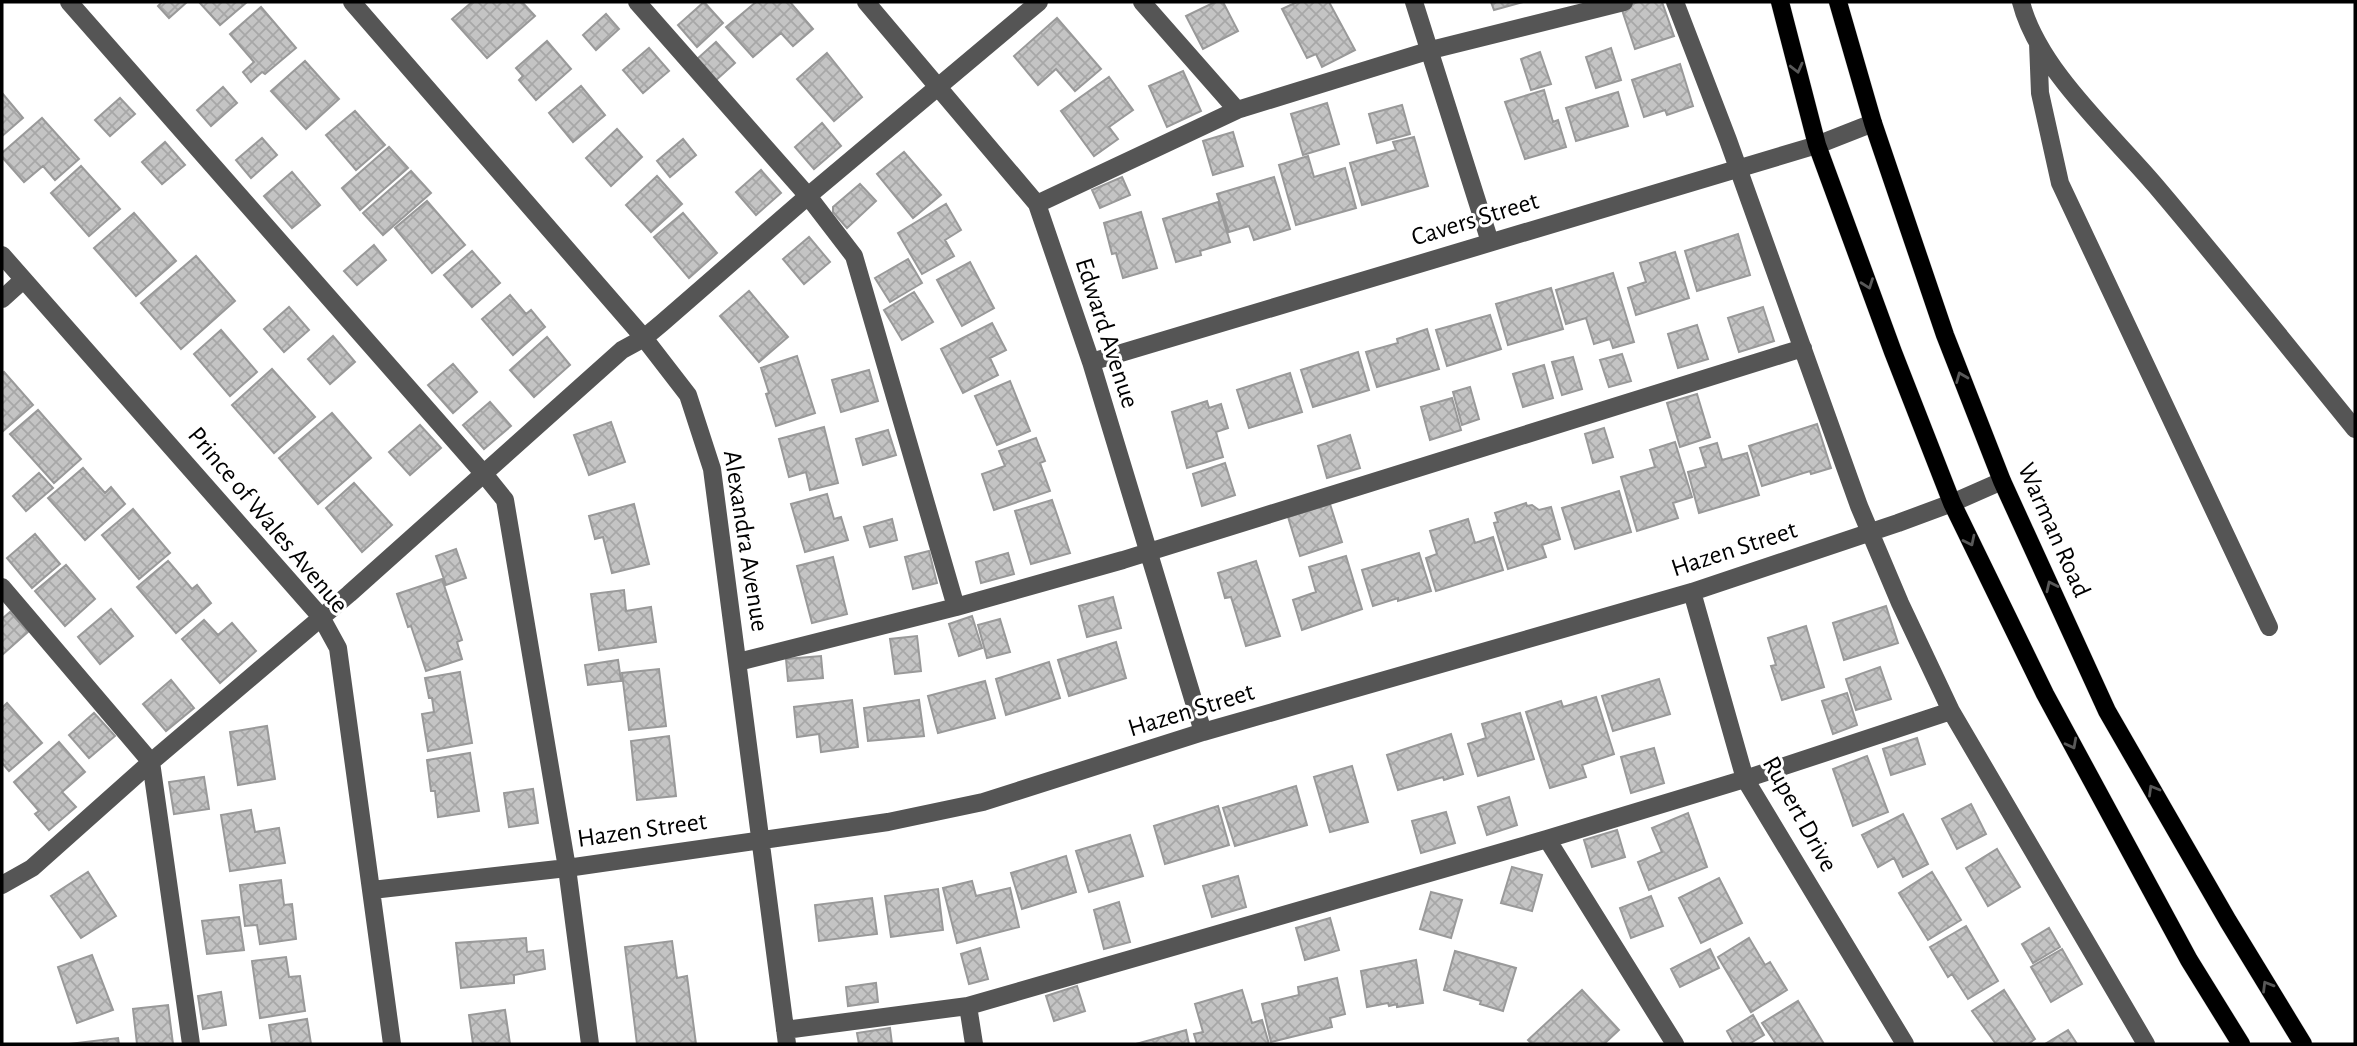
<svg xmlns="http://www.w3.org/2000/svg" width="2357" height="1046" font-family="'Alegreya Sans',sans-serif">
<defs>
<pattern id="building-cross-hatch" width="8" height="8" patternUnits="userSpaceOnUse" patternTransform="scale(1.75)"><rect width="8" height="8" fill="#c4c4c4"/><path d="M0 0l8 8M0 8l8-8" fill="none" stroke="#a7a7a7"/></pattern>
</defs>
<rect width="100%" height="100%" fill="#fff"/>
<path fill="url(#building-cross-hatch)" stroke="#999" stroke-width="2" d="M162,2H187L169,18L158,6Z
M199,2H247L220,25Z
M472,2H522L535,16L487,58L452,19Z
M704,2L723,23L697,47L678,25Z
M756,2H790L813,29L793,46L781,33L753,57L726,27Z
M1215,2H1223L1238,31L1203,49L1186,16Z
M1297,2H1329L1355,50L1322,67L1316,54L1307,58L1282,9Z
M1491,2H1523L1494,10Z
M1638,2H1662L1674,36L1635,49L1621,7Z
M261,7L296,48L265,74L262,72L251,82L243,72L254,62L230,34Z
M606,14L619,29L596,50L583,35Z
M1057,18L1101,69L1075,91L1056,69L1038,85L1014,56Z
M547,41L571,69L536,100L519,80L523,76L516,68Z
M716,42L735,63L715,81L697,59Z
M649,48L669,71L643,93L623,70Z
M1611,48L1621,80L1596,88L1586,57Z
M1540,52L1551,84L1531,90L1521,59Z
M827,53L862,97L834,121L797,79Z
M305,61L339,99L306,129L271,91Z
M1680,64L1693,106L1667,115L1665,110L1644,117L1632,80Z
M1183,71L1201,111L1167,127L1149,86Z
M1109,77L1133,110L1109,127L1118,139L1094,156L1061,111Z
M581,86L605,115L573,142L549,113Z
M223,87L237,103L211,126L197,110Z
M1544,90L1553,122L1558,120L1566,147L1525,159L1505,102Z
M1618,92L1628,126L1576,141L1566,108Z
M2,93L23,118L2,136Z
M120,98L135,114L110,136L95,120Z
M1327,103L1339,144L1303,155L1291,114Z
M1402,105L1410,134L1377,143L1369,114Z
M355,111L385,145L356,170L326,135Z
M42,118L79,159L55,180L43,166L24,182L2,157V153Z
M822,123L841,146L814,169L795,147Z
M617,129L642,157L611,186L586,158Z
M1233,132L1243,166L1213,175L1203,141Z
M1414,137L1428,186L1362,205L1350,163L1396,150L1393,142Z
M262,138L277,155L251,178L236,160Z
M683,139L696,155L670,177L657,161Z
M165,142L185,165L162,184L142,162Z
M389,147L408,168L360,210L342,188Z
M904,152L941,195L913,218L877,174Z
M1308,156L1314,177L1345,168L1356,208L1296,225L1279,165Z
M81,166L120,209L89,236L51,193Z
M761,170L781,193L756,215L736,192Z
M411,171L431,193L383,235L363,213Z
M292,172L320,205L292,228L264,196Z
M657,176L682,204L651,232L626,205Z
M1122,177L1130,195L1100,208L1092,190Z
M1274,177L1290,229L1254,240L1249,226L1229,232L1217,194Z
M860,184L876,201L847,228L833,212V207Z
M427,201L465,245L432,273L395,228Z
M1218,202L1230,242L1200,251L1201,255L1176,262L1163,219Z
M946,204L961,230L945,240L954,256L922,274L898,233Z
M1141,212L1157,268L1123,278L1116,253L1112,254L1104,223Z
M134,213L176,261L136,296L94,248Z
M683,213L717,253L689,278L654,237Z
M1738,234L1750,275L1697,291L1685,251Z
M809,237L830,262L804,284L783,259Z
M374,245L386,260L357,285L344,271Z
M472,251L500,283L472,307L444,275Z
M1675,252L1689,298L1636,315L1628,288L1646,282L1640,263Z
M196,256L235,301L181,349L141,303Z
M908,259L922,283L890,302L875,278Z
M970,262L994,308L962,326L937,280Z
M1613,273L1634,342L1613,348L1610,339L1594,344L1586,318L1566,324L1556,290Z
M1551,288L1563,329L1508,345L1496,304Z
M749,291L788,337L759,362L720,316Z
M914,292L933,322L902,340L884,310Z
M510,295L526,314L531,310L545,327L513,355L482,319Z
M289,307L309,330L284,352L264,329Z
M1763,307L1774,341L1739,352L1728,318Z
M1490,315L1501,349L1447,366L1436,330Z
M992,323L1006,350L990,358L998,375L963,393L941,349Z
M1697,325L1708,359L1678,368L1668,334Z
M1427,329L1439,369L1377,387L1366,352L1398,343L1397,339Z
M221,330L257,372L230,396L194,354Z
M333,336L355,362L330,384L308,359Z
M547,337L570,365L534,397L510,370Z
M1358,352L1369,390L1313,407L1301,370Z
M1622,354L1631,381L1609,387L1600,360Z
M797,356L815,413L776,426L766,394L769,393L761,368Z
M1573,357L1582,389L1562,395L1552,362Z
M453,364L477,392L453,413L428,385Z
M1544,365L1553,398L1523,407L1513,374Z
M272,369L315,417L274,453L232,405Z
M869,370L878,401L841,412L832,380Z
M4,372L33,405L2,432V374Z
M1290,373L1302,412L1249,428L1237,390Z
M1010,381L1030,431L997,445L975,396Z
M1470,387L1479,419L1462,425L1453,392Z
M1697,394L1710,437L1680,447L1667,403Z
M1452,398L1461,430L1430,440L1421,407Z
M1207,401L1209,408L1221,404L1228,428L1216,432L1223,457L1187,468L1172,412Z
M490,402L511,426L484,449L463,425Z
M38,410L81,459L54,483L10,434Z
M332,413L371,458L318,504L279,458Z
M611,422L625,462L589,475L574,435Z
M1817,424L1831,468L1811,474L1810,471L1762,486L1749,446Z
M420,425L441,448L410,475L389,452Z
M824,427L838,483L810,490L806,472L789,477L779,439Z
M1604,428L1613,457L1593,463L1585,434Z
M888,430L896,455L863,465L856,439Z
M1350,435L1360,468L1327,478L1318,446Z
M1036,438L1045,461L1040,463L1050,491L994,510L982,474L1005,466L999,451Z
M1675,442L1692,497L1673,503L1678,518L1637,531L1621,477L1655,467L1650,450Z
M1717,443L1722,460L1747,453L1759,495L1699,513L1688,472L1706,467L1700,448Z
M1225,463L1235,495L1202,506L1193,474Z
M83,468L105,493L111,487L125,504L85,540L48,498Z
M39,473L53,488L26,511L13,496Z
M354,483L392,525L362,552L326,508Z
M1619,491L1631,532L1575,549L1562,508Z
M827,494L834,519L841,517L848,540L805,552L791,504Z
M1052,500L1070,553L1031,564L1015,511Z
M1526,503L1527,506L1532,505L1539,510L1551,507L1560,539L1542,545L1546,557L1508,569L1494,523L1498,522L1495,513Z
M634,504L649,564L612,573L603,537L595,539L589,516Z
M1330,504L1342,542L1300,556L1288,517Z
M133,509L170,553L139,579L102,535Z
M892,519L897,540L870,547L864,527Z
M1468,519L1475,543L1493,537L1503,570L1436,591L1426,558L1437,554L1430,531Z
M35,534L60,564L32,588L7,558Z
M456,549L466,578L446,585L436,556Z
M929,551L937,583L913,589L905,557Z
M1008,553L1014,574L981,583L976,562Z
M1419,553L1431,591L1398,601V598L1373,606L1362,570Z
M1346,556L1362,609L1302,630L1293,600L1316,592L1309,567Z
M833,557L847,614L812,623L797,566Z
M168,561L192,589L197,585L211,603L176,633L137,587Z
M1256,561L1280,636L1246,646L1231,597L1225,598L1218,573Z
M66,565L95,599L65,626L35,591Z
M442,579L462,640L457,642L462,659L426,671L411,626L408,627L397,594Z
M624,590L626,611L651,607L656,642L599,650L591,594Z
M1113,597L1121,628L1087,637L1079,606Z
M1886,606L1898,643L1844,660L1833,623Z
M111,609L133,636L100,664L78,637Z
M10,612L28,632L2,655V619Z
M972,616L982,648L959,656L949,624Z
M1000,619L1010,652L987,658L978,625Z
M204,620L218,635L232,623L256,651L220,683L182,639Z
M1806,626L1824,687L1782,700L1771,666L1776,665L1768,638Z
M917,636L921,671L895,674L890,639Z
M1116,642L1126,678L1069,696L1058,660Z
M821,656L823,678L788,681L786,659Z
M618,660L621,681L588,685L585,665Z
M1049,662L1060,698L1006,715L996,679Z
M1880,667L1891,699L1856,710L1846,679Z
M659,669L666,726L629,730L622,673Z
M460,672L472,743L428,751L422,714L434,712L432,698H429L425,678Z
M1659,679L1670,714L1613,731L1602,696Z
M171,680L194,708L166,731L143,704Z
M985,681L995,718L938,733L928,696Z
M1847,693L1857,725L1833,734L1822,701Z
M1596,697L1614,754L1582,765L1586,777L1550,788L1526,712L1561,701L1563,707Z
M852,700L858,747L821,752L819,734L797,737L794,707Z
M919,700L924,736L868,741L864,708Z
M7,703L42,743L9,771L2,763V708Z
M94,713L115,736L89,758L69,735Z
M1520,713L1534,759L1478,776L1468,744L1486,738L1482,724Z
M267,726L275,779L238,785L230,732Z
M1451,734L1463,774L1444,780L1443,777L1398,790L1387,755Z
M669,736L676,796L637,800L631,741Z
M1917,738L1925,764L1891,775L1883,749Z
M59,742L85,772L62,792L76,807L49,830L35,814L39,811L14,782Z
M1654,748L1664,783L1631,793L1621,757Z
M470,753L479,811L438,817L435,791H431L427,760Z
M1867,756L1888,812L1853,826L1833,769Z
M1352,766L1368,822L1330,832L1314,777Z
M204,777L209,809L174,814L169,782Z
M1296,786L1307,825L1235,846L1223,808Z
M533,789L538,823L509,827L504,793Z
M1509,797L1517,825L1487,835L1478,807Z
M1971,804L1986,834L1957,849L1942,819Z
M1218,806L1229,845L1165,864L1154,826Z
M251,810L255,832L279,828L285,863L230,871L221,815Z
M1446,812L1455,843L1421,853L1412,821Z
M1688,813L1707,867L1649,890L1638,862L1662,852L1652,828Z
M1903,814L1928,864L1903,877L1894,858L1878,867L1862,835Z
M1617,830L1625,857L1592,867L1584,840Z
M1130,835L1143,876L1089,892L1076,851Z
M1997,849L2020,887L1988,906L1966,868Z
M1066,856L1076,892L1022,909L1011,873Z
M1512,867L1542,875L1532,911L1501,903Z
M88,872L116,916L81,938L51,896Z
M1932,872L1961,920L1928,940L1899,893Z
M1238,876L1246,907L1212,917L1203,886Z
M1719,878L1742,923L1701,943L1679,898Z
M281,880L284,905L292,904L296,939L260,944L257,925L245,926L240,885Z
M972,881L976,896L1010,888L1019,927L957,943L943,888Z
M938,889L943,930L891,937L885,896Z
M1431,892L1462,900L1451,938L1420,929Z
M1651,896L1663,926L1631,938L1620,908Z
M872,898L877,934L819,941L815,905Z
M1119,902L1130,942L1104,949L1094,910Z
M239,917L244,950L207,954L202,921Z
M1330,918L1339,950L1305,960L1296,928Z
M1966,926L1998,981L1968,999L1952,974L1948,977L1930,947Z
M2049,928L2060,947L2033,963L2022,944Z
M526,938L527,952L543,950L545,969L514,975V983L461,988L456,943Z
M1749,938L1765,965L1770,962L1787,990L1751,1012L1718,957Z
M672,941L677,978L687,976L696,1044H637L625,947Z
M980,948L988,979L969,984L961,954Z
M1710,949L1719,968L1680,987L1671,969Z
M2062,949L2082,984L2051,1002L2031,967Z
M1455,951L1516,968L1503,1011L1480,1004L1481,1001L1444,990Z
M92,955L113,1010L77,1023L58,967Z
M286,957L289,977L300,976L305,1011L260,1018L252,961Z
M1416,960L1423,1003L1397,1007V1004L1389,1006L1388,1003L1367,1007L1361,971Z
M1337,978L1345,1014L1330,1018L1332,1027L1271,1042L1262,1004L1299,995L1298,987Z
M876,983L878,1002L848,1006L846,987Z
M1077,986L1085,1011L1054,1021L1046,996Z
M1242,990L1252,1023L1262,1020L1269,1044H1197L1194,1034L1203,1032L1195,1004Z
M1582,990L1619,1030L1604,1044H1532L1528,1040Z
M2004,990L2035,1039L2028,1044H1996L1972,1011Z
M221,992L226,1025L203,1029L198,996Z
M1798,1001L1824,1044H1776L1762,1023Z
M168,1005L173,1044H137L133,1009Z
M505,1010L510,1044H473L469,1015Z
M1753,1015L1764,1035L1749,1044H1734L1727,1031Z
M307,1019L311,1044H272L269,1025Z
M890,1028L892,1044H859L857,1033Z
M1186,1030L1189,1044H1136Z
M2068,1030L2077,1044H2045Z
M118,1038L119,1044H69Z"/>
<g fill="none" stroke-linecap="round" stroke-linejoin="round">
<g stroke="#dbdbdb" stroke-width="19">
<path id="major" d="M1780,2L1817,145L1893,352L1952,503L2045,694L2189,960L2241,1044
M1838,2L1873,123L1945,335L2002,481L2107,711L2228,921L2303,1044"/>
</g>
<path stroke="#555" stroke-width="18" d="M69,2L484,474L505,500L567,868L590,1044
M352,2L644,338L688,395L712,469L787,1044
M637,2L808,196L854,256L956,607
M866,2L1037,204L1091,362L1203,732
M1142,2L1237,110
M1414,2L1490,242
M1675,2L1728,140L1859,506L1900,603L1951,711L2146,1044
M2021,2C2038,69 2111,133 2155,185C2223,265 2289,348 2355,429
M2038,43L2040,93L2060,183L2269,627
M1037,204L1237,110L1431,50L1624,2
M2,255L321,617L338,648L392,1044
M2,299L23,280
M1091,362L1817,145L1873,123
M2,587L151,762L191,1044
M1692,592L1745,779L1905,1044
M738,662L956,607L1123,560L1803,348
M1547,839L1675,1044
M2,885L32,868L151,762L349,594L622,350L644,338L662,323L808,196L1039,2
M372,890L567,868L888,822L983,802L1203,732L1692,592L1898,523L1952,503L2002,481
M968,1006L974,1044
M785,1030L968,1006L1547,839L1745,779L1951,711"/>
<use href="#major" stroke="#000" stroke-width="18"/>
</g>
<defs><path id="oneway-chevron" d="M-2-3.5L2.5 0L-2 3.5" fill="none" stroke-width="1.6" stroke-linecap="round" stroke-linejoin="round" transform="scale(1.75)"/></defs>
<g stroke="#595959">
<use href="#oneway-chevron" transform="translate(1797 68) rotate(76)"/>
<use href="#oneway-chevron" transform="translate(1868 284) rotate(70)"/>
<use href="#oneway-chevron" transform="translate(1961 377) rotate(-112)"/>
<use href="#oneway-chevron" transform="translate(1970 541) rotate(64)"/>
<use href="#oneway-chevron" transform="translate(2051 586) rotate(-115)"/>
<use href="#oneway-chevron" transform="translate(2072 744) rotate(62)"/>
<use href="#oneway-chevron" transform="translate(2153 790) rotate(-120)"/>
<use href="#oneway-chevron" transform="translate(2267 986) rotate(-121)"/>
</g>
<g text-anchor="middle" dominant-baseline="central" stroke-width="6" stroke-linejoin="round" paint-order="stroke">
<g font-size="26" fill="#000" stroke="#fff">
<text transform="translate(1475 219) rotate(-17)">Cavers Street</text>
<text transform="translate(1107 333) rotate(72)">Edward Avenue</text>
<text transform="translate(268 520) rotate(50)">Prince of Wales Avenue</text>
<text transform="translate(2054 530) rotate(66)">Warman Road</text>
<text transform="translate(746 541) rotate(81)">Alexandra Avenue</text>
<text transform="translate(1734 549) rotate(-18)">Hazen Street</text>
<text transform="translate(1191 710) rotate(-17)">Hazen Street</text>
<text transform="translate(1800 814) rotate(61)">Rupert Drive</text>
<text transform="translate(642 830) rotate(-8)">Hazen Street</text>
</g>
</g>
<rect width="2357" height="1046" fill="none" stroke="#000000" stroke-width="7"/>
</svg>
